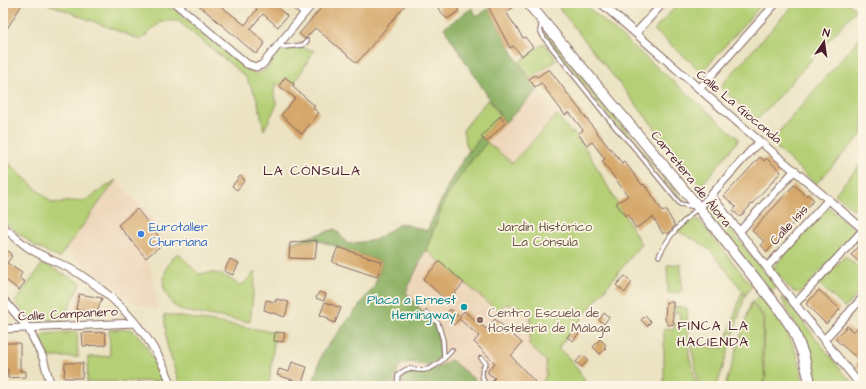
<svg xmlns="http://www.w3.org/2000/svg" width="866" height="389" font-family="'Architects Daughter',sans-serif">
<rect width="100%" height="100%" fill="#fcf5e5"/>
<filter id="ink" filterUnits="userSpaceOnUse"><feTurbulence type="fractalNoise" baseFrequency=".025" numOctaves="2"/><feDisplacementMap in="SourceGraphic" scale="8" xChannelSelector="R" yChannelSelector="G"/><feConvolveMatrix kernelMatrix="1 2 1 2 8 2 1 2 1" color-interpolation-filters="sRGB"/></filter>
<filter id="wash" filterUnits="userSpaceOnUse"><feTurbulence type="fractalNoise" baseFrequency=".012" numOctaves="4" result="noise"/><feDisplacementMap in="SourceGraphic" scale="16" xChannelSelector="R" yChannelSelector="G"/><feGaussianBlur stdDeviation="0.9" result="paint"/><feColorMatrix in="noise" values="0 0 0 0 0 0 0 0 0 0 0 0 0 0 0 0 0 1.4 0 .05"/><feComposite in="paint" operator="in"/></filter>
<g filter="url(#wash)">
<rect width="100%" height="100%" fill="#ebe3c2"/>
<path fill="#edd7bb" d="M538,90L571,133L573,132L586,149L641,244L558,348L573,362L588,386H312L322,353L337,333L406,292L429,243L468,165L487,142Z
M116,180L177,245L169,248L164,243L146,258L151,269L158,310L132,302L107,281L65,250Z"/>
<path fill="#b4cf75" stroke="#7f7750" d="M46,3H163L169,8H173L249,71L257,74L265,70L281,50L304,48L314,51L294,84L285,77L279,86L275,83L274,94L277,104L264,130L257,98L245,76L178,21H168L161,22L141,40Z
M555,3H583L738,138V141L701,186Z
M679,3H763L702,72L654,30Z
M795,3H848L856,10L757,120L720,87Z
M546,32L685,203L681,200L625,133L613,121L545,35Z
M863,34V133L816,184L770,142Z
M544,43L557,60L529,79L519,62Z
M488,99L500,116L468,152L463,130Z
M557,115L571,133L573,132L586,149L641,244L558,348L573,362L588,386H541L546,375V361L529,345L531,324L530,315L519,307L505,304L498,311L426,250L445,199L468,165L487,142L512,163Z
M4,159L52,203L86,200L116,180L59,258L35,246L3,221Z
M863,161V202L853,209L835,194Z
M706,204L711,205L776,287L771,291L704,209V206Z
M828,207L855,230L854,234L803,290L798,293L792,291L773,268Z
M692,217L696,220H699L752,286L746,295L711,251L700,243L677,231Z
M178,253L199,274C217,270 225,275 239,285L243,284L256,271L250,322L183,311L173,305L166,294L163,284L166,269L172,258Z
M845,256L863,271V288L845,308L819,284Z
M43,263L81,283L63,320L33,321L29,318L15,302Z
M681,264L682,292L668,293L667,265Z
M742,292L745,296L717,386H699L691,345L724,348Z
M761,295C781,322 802,351 803,386H764L766,376L763,358L764,317L752,302Z
M783,297L845,375L857,386H815C813,355 796,325 781,298Z
M751,303L763,317L762,359L765,376L763,386H725Z
M673,306L687,308L689,355L697,386H664V328L673,329L680,319L679,312L674,313Z
M164,314L275,332L269,386H180L167,345Z
M131,329C145,338 154,362 161,376V379L159,381L87,382L88,357L110,356L109,330Z
M77,332L78,357H49L41,339L43,334Z"/>
<path fill="#8fb266" stroke="#6c6848" d="M472,8L477,17L489,8C504,36 518,66 538,90L505,123L444,28Z
M481,137L487,142L468,165L445,199L426,249L406,292L437,328L440,355L435,363L427,365L410,362L400,365L395,376L394,386H312L322,353L374,287L382,262L317,240L290,243L335,229L348,244L375,240L401,223L427,231L449,183L468,152Z
M451,360L481,385L480,386H401C405,364 412,375 426,372C435,370 443,364 451,360Z"/>
<g id="blocks">
<path fill="#d5a76b" d="M3,3H23L3,35Z
M196,3H217L245,25L257,9L249,3H273L287,16L278,27L263,14L250,29L265,43L256,54Z
M325,3H407L357,63L315,28L305,39L299,34Z
M445,3H454L459,11L447,19L438,8Z
M497,3H511L514,7L506,12L523,38L525,37L533,47L522,56L513,46L510,48L489,8Z
M549,69L609,148H610L622,163L624,161L642,185L644,184L646,188L647,187L663,212L666,210L675,226L668,234L666,232L663,234L653,217L636,228L627,214L625,216L616,203L628,196L602,161L605,159L592,142L587,145L578,134L583,130L569,112L565,115L541,83L535,87L529,79L535,75L537,77Z
M285,77L294,84L293,87L315,106L313,108L319,113L302,134L281,115L295,98L279,86Z
M500,116L505,123L487,142L481,137Z
M760,157L764,161L766,158L781,172L740,217L733,211L736,207L724,196Z
M240,176L245,180L237,190L232,186Z
M794,185L806,196L807,194L814,200L767,252L761,245L764,241L752,231Z
M137,209L164,243L146,258L118,225Z
M317,240L315,259L289,258L290,243Z
M863,241V257L859,262L851,255Z
M338,247L382,262L377,277L332,262Z
M3,248L11,253L10,255L12,256L7,263L22,273L19,278L25,282L19,290L3,278Z
M230,259L239,263L233,275L224,271Z
M440,261L464,283L447,301L423,279Z
M625,276L632,282L625,293L616,285Z
M819,290L840,309L826,324L806,304Z
M319,292L326,294L324,301L316,298Z
M79,294L102,298L96,315L76,309Z
M276,299L289,302L285,317L264,310L266,300L276,302Z
M325,302L341,308L335,323L328,320L329,318L320,315Z
M666,302H673V319L674,324L668,325L665,319Z
M450,309L459,317L464,311L486,329L495,319L522,343L511,356L535,382L530,386H496L492,381L495,378L488,373V370L495,363L474,342L479,336L459,319L454,325L444,316Z
M604,313L609,317L604,324L599,320Z
M645,316L651,322L647,326L641,320Z
M863,322V338L858,344L863,348V374L856,365L860,361L835,339L847,326L853,332Z
M574,329L579,333L573,341L567,337Z
M105,332L106,345L83,346L82,333Z
M275,332L285,333L283,342L274,341Z
M600,339L606,345L604,347L606,348L600,354L593,347Z
M5,343H20V371H26V377L8,378V369H3V350H4Z
M582,355L588,360L582,367L576,362Z
M292,362L307,367L302,383L277,375L279,369L289,372Z
M65,363H83L82,378H64Z"/>
</g>
</g>
<g filter="url(#ink)">
<use href="#blocks" fill-opacity="0" stroke="#826460" stroke-width="1"/>
<g fill="none" stroke-linecap="round" stroke-linejoin="round">
<g stroke="#826460" stroke-width="5.5">
<path id="lane" d="M542,23L540,30L544,38L615,127L631,144L680,204L696,207
M279,44L284,47L303,45L307,41
M659,256C668,236 682,222 698,208
M427,313L438,323L443,340L444,357
M481,358L486,363C480,371 481,378 487,386
M397,386L398,375C411,364 411,371 424,370C434,369 446,357 452,350"/>
</g>
<g stroke="#826460" stroke-width="9">
<path id="street" d="M175,3L247,64L256,67L262,65L313,3
M292,3L305,13
M601,3L743,127L863,229
M636,33L663,3
M699,89L776,3
M711,195L795,304L861,386
M699,208L711,195L754,147L760,142
M3,227C12,234 20,242 29,248C45,259 65,264 81,275C121,300 156,341 172,386
M739,232L795,170
M767,267L829,199
M3,299L28,328L43,358L51,386
M795,304L863,230
M3,329L135,323
M824,340L863,297
M139,386L172,385"/>
</g>
<g stroke="#826460" stroke-width="12">
<path id="secondary" d="M528,3L699,208L780,310L794,331L803,354L809,378V386"/>
</g>
<use href="#lane" stroke="#fff" stroke-width="3.5"/>
<use href="#street" stroke="#fff" stroke-width="7"/>
<use href="#secondary" stroke="#fff" stroke-width="10"/>
</g>
</g>
<circle fill="#3f7fe0" stroke="#fcf5e5" stroke-width="1.5" cx="141" cy="234" r="4"/>
<circle fill="#0f9aa8" stroke="#fcf5e5" stroke-width="1.5" cx="464" cy="307" r="4"/>
<circle fill="#8d6e63" stroke="#fcf5e5" stroke-width="1.5" cx="480" cy="320" r="4"/>
<g text-anchor="middle" dominant-baseline="central" stroke-width="3.5" stroke-linejoin="round" paint-order="stroke">
<g font-size="13" fill="#4a1f2b" stroke="#fcf5e5">
<text transform="translate(739 107) rotate(40)">Calle La Gioconda</text>
<text transform="translate(691 179) rotate(51)">Carretera de Álora</text>
<text transform="translate(789 225) rotate(-47)">Calle Isis</text>
<text transform="translate(68 314) rotate(-3)">Calle Campanero</text>
</g>
<g font-size="13" fill="#366cbe" stroke="#fcf5e5" text-anchor="start">
<text x="149" y="227">Eurotaller<tspan x="149" dy="15">Churriana</tspan></text>
</g>
<g font-size="13" fill="#6a5441" stroke="#fcf5e5">
<text x="545" y="227">Jardín Histórico<tspan x="545" dy="15">La Cónsula</tspan></text>
</g>
<g font-size="13" fill="#0d838f" stroke="#fcf5e5" text-anchor="end">
<text x="456" y="300">Placa a Ernest<tspan x="456" dy="15">Hemingway</tspan></text>
</g>
<g font-size="13" fill="#785e54" stroke="#fcf5e5" text-anchor="start">
<text x="488" y="313">Centro Escuela de<tspan x="488" dy="15">Hostelería de Málaga</tspan></text>
</g>
<g font-size="14" letter-spacing="1" fill="#4a1f2b" stroke="#fcf5e5">
<text x="312" y="171">LA CÓNSULA</text>
<text x="713" y="326">FINCA LA<tspan x="713" dy="16">HACIENDA</tspan></text>
</g>
</g>
<rect width="866" height="389" fill="none" stroke="#fcf5e5" stroke-width="16"/>
<g transform="translate(824 42) rotate(13)" stroke="#fcf5e5" stroke-width="3" paint-order="stroke">
<path d="M0-3L7 15L0 10L-7 15Z" fill="#4a1f2b"/>
<text y="-6" font-size="11" font-weight="bold" text-anchor="middle" fill="#4a1f2b">N</text>
</g>
</svg>
